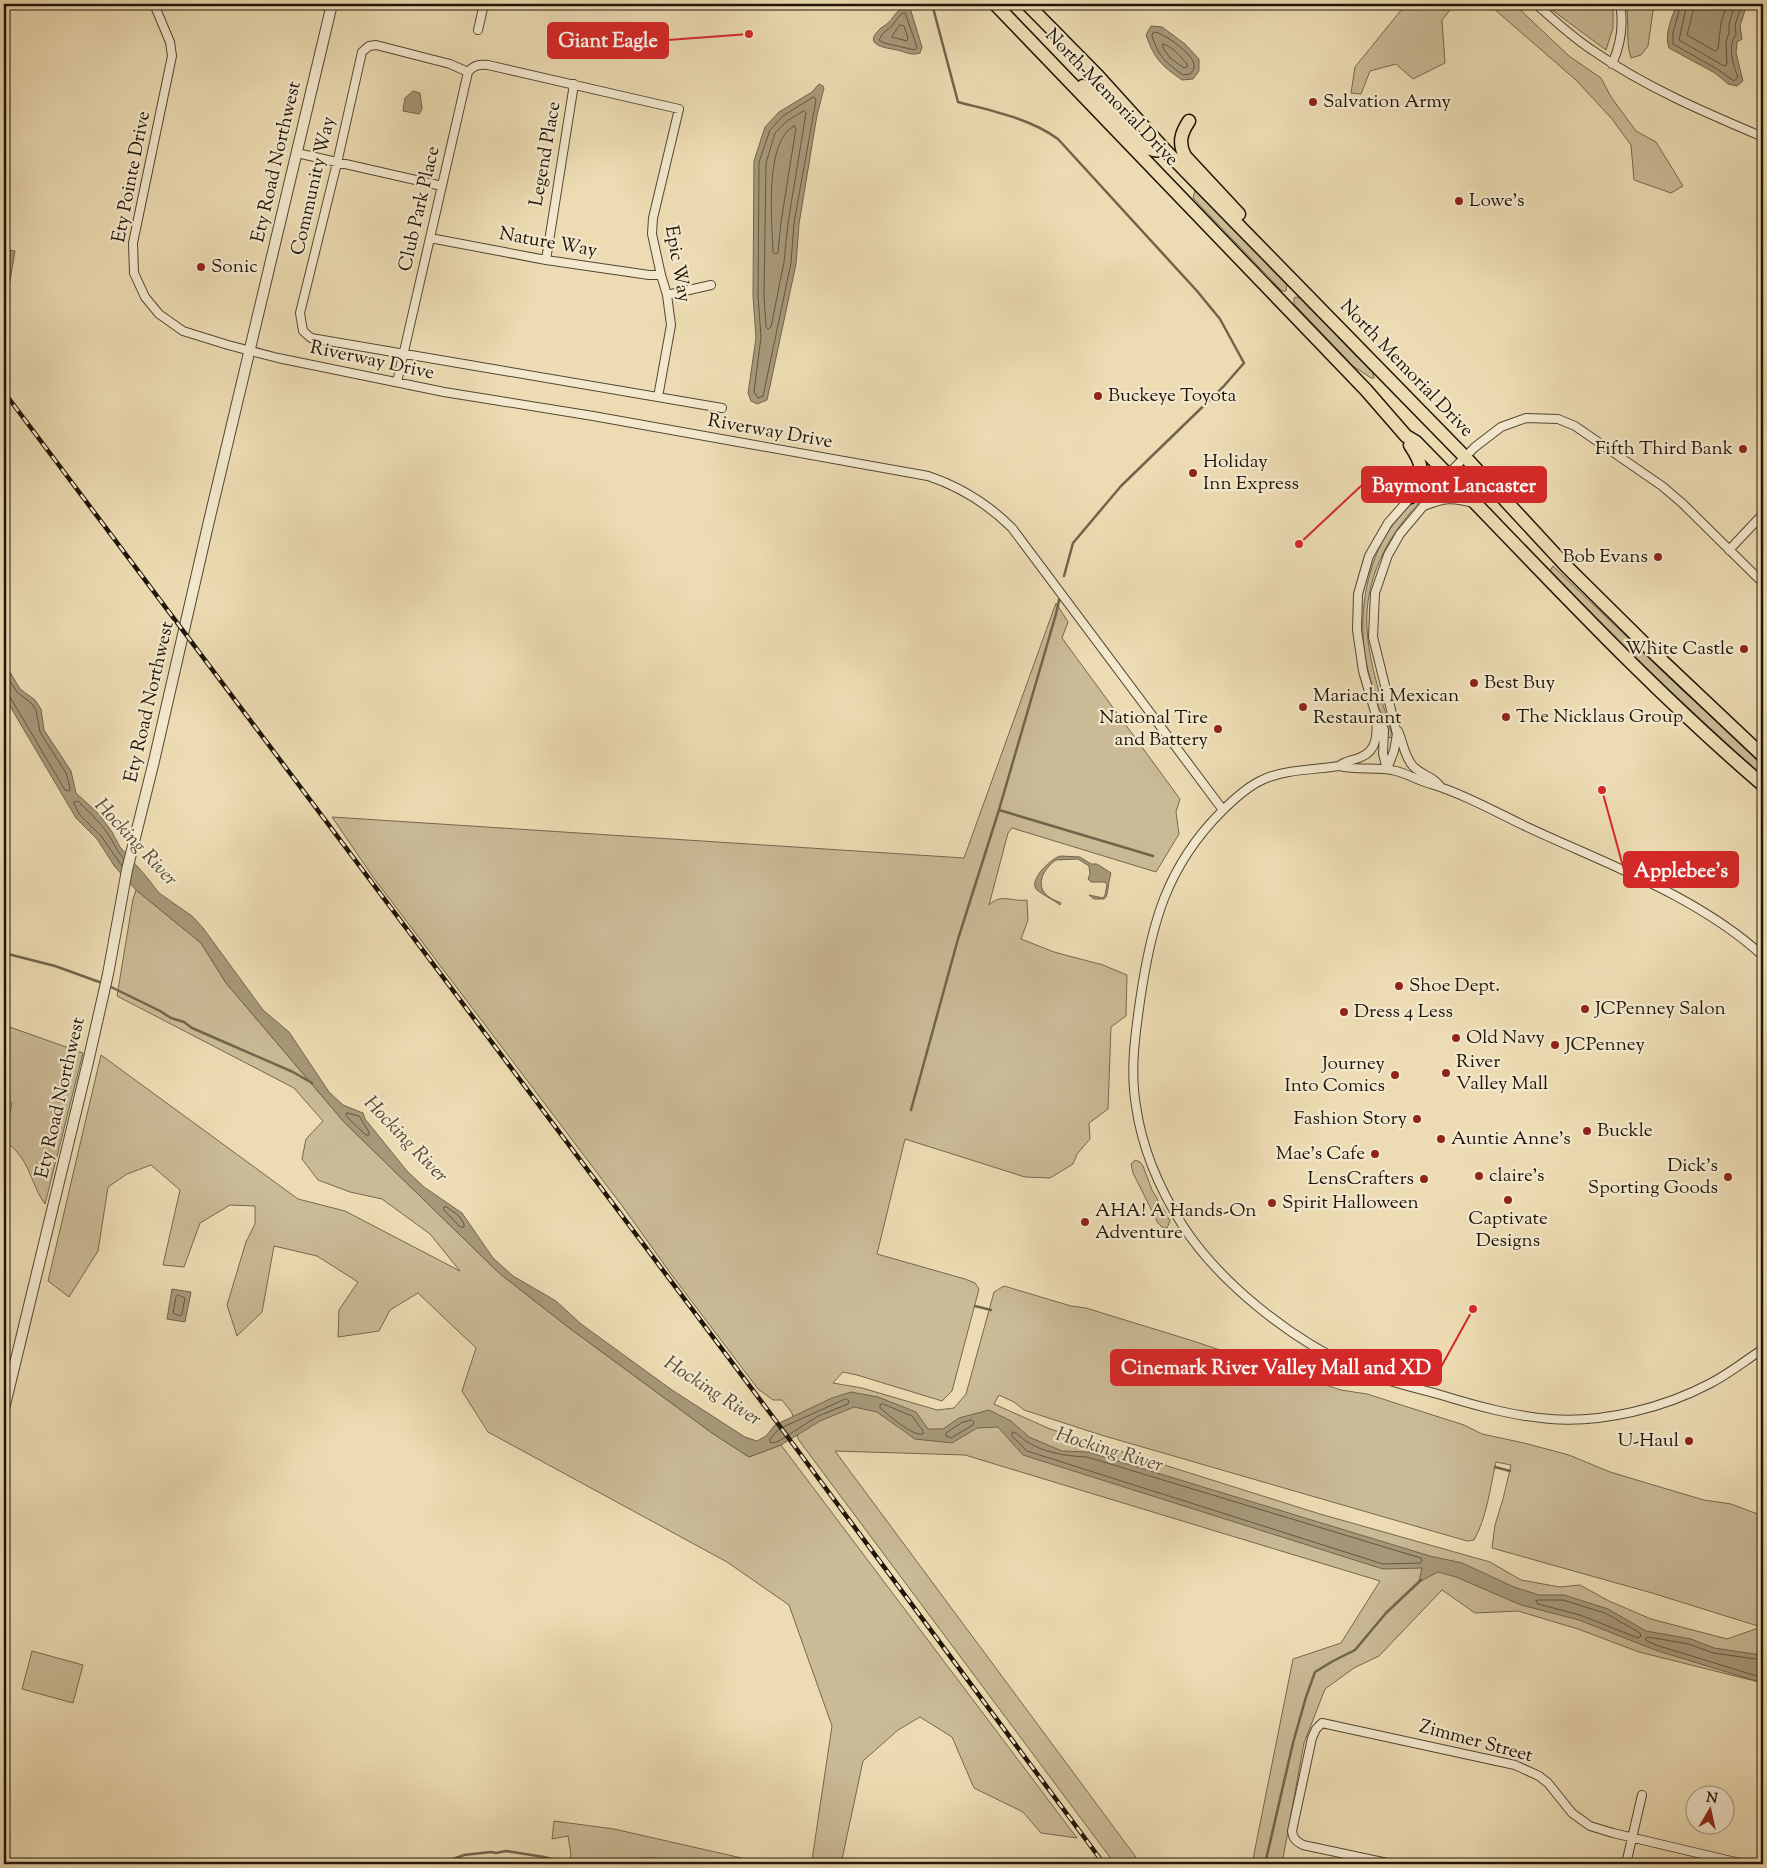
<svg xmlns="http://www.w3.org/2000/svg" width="1767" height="1868" font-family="'Sorts Mill Goudy',serif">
<rect width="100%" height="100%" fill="#eddcb3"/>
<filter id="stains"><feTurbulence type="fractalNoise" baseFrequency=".004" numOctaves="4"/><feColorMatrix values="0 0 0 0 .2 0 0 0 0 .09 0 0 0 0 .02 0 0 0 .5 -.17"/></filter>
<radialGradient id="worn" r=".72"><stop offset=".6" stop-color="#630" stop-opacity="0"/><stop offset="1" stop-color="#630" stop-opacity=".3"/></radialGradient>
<path fill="#caba96" stroke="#74684e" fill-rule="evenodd" d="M1406,4H1455L1442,20L1445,63L1413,79L1396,64L1370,71L1361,94L1351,93L1355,67Z
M1484,4H1514L1569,56L1601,78L1611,97L1636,131L1656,142L1683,186L1671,193L1634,180L1631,145L1612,119L1577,81L1493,8Z
M1544,4H1613V28L1606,50Z
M1626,4H1654L1648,46L1641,55L1631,58C1625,41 1630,22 1626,4Z
M1198,190L1287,284L1286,291H1282L1193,198L1195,191Z
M1296,297L1300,298L1373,373L1374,378H1371L1353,366L1294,304V298Z
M1415,500L1418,504C1386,538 1364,581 1367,629C1369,666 1383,703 1393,738L1388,737C1380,711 1370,683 1365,656C1359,617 1365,575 1383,540C1391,525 1404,512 1415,500Z
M1553,566L1680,688L1763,763V776C1689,710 1618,642 1550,571Z
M1056,603L1068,622L1062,638L1180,799L1176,812L1179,834L1156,872L1012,828L1008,833L989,905C1001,893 1011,902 1027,900L1028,920L1021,939L1054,952L1103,965L1127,975L1126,1016L1111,1027L1108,1109L1089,1123L1090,1139L1077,1154L1073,1164L1050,1178L1025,1177L905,1139L877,1254L965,1279L975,1283L979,1289L952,1391L942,1401L857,1375L843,1372L833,1383L862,1388L937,1410L954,1408L966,1394L994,1292L1004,1286L1071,1306L1086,1308L1190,1340L1341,1390L1367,1394L1464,1425L1482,1434L1524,1443L1569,1455L1610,1472L1650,1484L1704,1500L1731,1504L1763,1516V1683L1639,1652L1578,1629L1518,1611L1475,1613L1442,1590L1379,1656L1354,1668L1325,1689L1304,1743L1282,1864H1252L1293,1659L1341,1643L1380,1581L965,1455L835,1451L1141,1864H1115L798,1439L792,1413L782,1400H773L758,1389L671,1274L623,1207L373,877L332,817L964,858ZM999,1395L1014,1402L1024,1410L1101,1435L1467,1541L1474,1540C1487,1517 1490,1488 1496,1462L1511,1465L1503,1499L1495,1525L1492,1548L1652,1593L1761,1627L1727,1639L1651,1619L1609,1601L1580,1585L1560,1587L1521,1580L1490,1562L1320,1514L1050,1429L994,1404Z
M136,890L201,943L226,983L344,1122L499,1273L568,1327L712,1433L749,1457L781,1445L1077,1838L1041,1833L1023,1812L974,1788L952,1737L920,1717L898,1730L863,1761L841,1864H826L812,1860L832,1726L789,1605L727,1562L488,1432L462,1391L476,1348L418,1293L390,1310L379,1331L338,1337L339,1310L358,1282L317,1256L274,1246L262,1312L237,1336L227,1305L246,1242L255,1224V1206L230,1205L200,1223L184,1267L163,1265L180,1190L151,1165L127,1174L108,1187L98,1251L69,1297L48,1281L101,1055L298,1199L345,1211L460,1271L430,1234L382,1199L350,1192L318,1180L302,1159L306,1139L323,1121L294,1088L117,996L133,899Z
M4,1025L83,1053L45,1204C34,1189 31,1171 21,1157C16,1150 9,1144 4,1139L12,1103L4,1100Z
M1135,1160L1140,1162L1143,1166L1152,1190L1168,1217L1170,1221L1167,1228L1162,1227L1158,1223L1133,1173L1131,1164Z
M32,1651L83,1665L73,1703L22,1689Z
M554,1821L614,1829L768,1864H680C666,1859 651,1856 636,1859L639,1864H567L571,1855L568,1836L552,1839Z"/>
<path fill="#a79879" stroke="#71644b" d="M1677,4H1747L1740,26L1742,39L1737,42L1736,53L1743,81L1737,86L1728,84L1715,73L1669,48C1664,34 1672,17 1677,4Z
M904,7L909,8L911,11L922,47L920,53C911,56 906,52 897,50C888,48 862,46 879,30C881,27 885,26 888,23C894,17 896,11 904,7Z
M1151,26L1162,27L1185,44L1199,59V71L1193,79L1182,80C1161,65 1155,60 1146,35Z
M819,84L823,86L824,88L817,115L799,224L796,264L767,400L757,404L751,401L748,393L756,338L753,296L754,161L765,127L779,112L812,92Z
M413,91L420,93L422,109L419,114L403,111L405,98Z
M4,249L15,251L4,317Z
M4,662L20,689L35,700L41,709L44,730L71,771L76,793L99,814L112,832L120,847L145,875L159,893L192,916L203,928L263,1010L289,1032L329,1092L343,1105L363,1113L365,1119L407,1171L424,1187L462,1213L493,1258L513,1276L556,1301L581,1324L672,1390L745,1437L757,1441L766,1436L775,1425L832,1398L851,1392L878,1397L916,1412L928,1429H943L959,1418L989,1410L1011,1421L1029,1437L1062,1451L1088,1452L1430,1556L1462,1563L1514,1587L1539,1595H1564L1608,1609L1646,1631L1691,1639L1714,1648L1761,1655L1763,1656V1683L1655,1650L1579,1620L1521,1605L1456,1577L1438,1572L1419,1582L1422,1568L1383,1569L1023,1455L998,1427L977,1428L952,1443L915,1439L877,1412L854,1407L820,1421L781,1445L749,1457L712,1433L568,1327L499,1273L344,1122L226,983L201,943L136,890L115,867L97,839L76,818L4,696Z
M1061,856L1080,857L1091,864H1097L1111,873C1108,881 1109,889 1106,897L1104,899H1094L1089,895L1103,898L1105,895L1107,885L1105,882H1091L1088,879L1090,874L1089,866L1078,859L1056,860C1043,869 1034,886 1049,897C1053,900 1057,901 1061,903L1060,905C1053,899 1044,896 1037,890C1027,881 1052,857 1061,856Z
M172,1289L191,1292L185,1322L167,1319Z"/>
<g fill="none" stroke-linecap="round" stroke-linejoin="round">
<path stroke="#635640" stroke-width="1" d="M1681,4L1673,33V44L1717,69L1734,81L1738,77C1733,65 1727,45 1736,35L1735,25L1742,4
M1687,4L1679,40L1724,66L1727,64L1726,41L1729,33V24L1735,4
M1695,4L1687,35L1715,51L1718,49L1721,23L1727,4
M905,13L916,44L917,48L915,50L884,43L879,40L883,33L891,27L901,14Z
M900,25L904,26L908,38L907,41L892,37Z
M1154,32C1163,32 1189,52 1193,61C1194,62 1194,67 1194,69L1190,74L1183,75C1166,63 1158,56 1152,36Z
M1163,44C1172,46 1180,56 1187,64V67L1184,68L1170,58L1163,48Z
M814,97L816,100L794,223L791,263L765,387L763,396L758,398L754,392L761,337L758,296L759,162L770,130L783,116Z
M804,111L806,113L788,223L784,262L771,327L768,329L766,327L764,296L766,163L775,133L787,121Z
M794,126L796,128L781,222L778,253L775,254L773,252C772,222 764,141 794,126Z
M4,672L17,692L32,704L36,710L40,732L66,773L70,788L69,791L65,790L10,697L4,695
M122,866L101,836L80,815L74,804V802L78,801C89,812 100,822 108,834C114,843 117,851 123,858
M347,1113L359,1116L369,1132V1135H366L348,1118L346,1115Z
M444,1207H447L459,1216L464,1224V1227H460L444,1210Z
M178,1295L185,1298L182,1314L180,1316L173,1313L176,1297Z
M846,1399L849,1401L848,1404L818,1416L779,1441L772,1443L770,1442V1439L779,1429Z
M883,1404L912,1416L923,1431V1434C911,1436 889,1415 880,1408V1405Z
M972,1420L974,1422L973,1425L951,1438L946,1436V1433L961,1423Z
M1013,1432C1018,1433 1021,1438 1026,1441C1044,1453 1066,1456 1087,1457L1421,1558L1422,1561L1420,1563L1383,1564L1027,1451L1012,1436Z
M1539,1600H1563L1605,1613L1640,1633L1641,1636L1638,1638L1580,1615L1538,1604L1536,1601Z
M1763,1660L1713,1653L1689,1644L1648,1637L1645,1639L1647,1641L1656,1645L1763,1678"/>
<path stroke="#71644b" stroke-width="2.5" d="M932,4L958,102C992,111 1029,118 1058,139L1197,291L1220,319L1244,363L1223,387L1121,486L1073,543L1064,576
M999,810L1153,856
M4,953L55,966L102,983
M107,985L160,1011L171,1018L184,1022L192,1028L293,1072L312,1083
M911,1110L958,939L998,813L1056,614L1060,596
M975,1306L991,1310
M1495,1467L1510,1471
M263,1864H270
M440,1864L464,1855L491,1852L496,1853L506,1851L544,1857L569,1864
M1265,1864L1293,1743L1306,1697L1315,1672L1333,1661L1355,1650L1386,1613L1421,1580"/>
<g stroke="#524732" stroke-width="10">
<path id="minor" d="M154,4L170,42L172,56L133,243L134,273L145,297L159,314L183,331L228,345L278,358L444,392L593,416L928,476C961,487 987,503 1012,528L1223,810
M1536,4C1554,20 1572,37 1592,50C1645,87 1704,112 1763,137
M478,30L484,4
M1612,64C1621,44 1624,25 1620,4
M468,72L450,64L376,45L369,46L362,52L337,163L300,313L303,331L311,338L722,408
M468,72C474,65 479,64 488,65L679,109L653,218L652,234L661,275L667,295L671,325L658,397
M297,153L442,186
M430,238L546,260L649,275H661
M546,260L574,84
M667,295L711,285
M397,382L468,72
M1424,506C1444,498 1452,497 1473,503
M1729,550L1763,514
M1398,731C1403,742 1404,755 1412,765C1420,775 1432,775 1440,786
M1339,766C1346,760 1353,761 1361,757C1379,750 1377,730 1376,715
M1387,769L1383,754L1384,730L1381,721L1375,712L1363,671L1357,630L1358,594L1369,556L1388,523L1411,497L1434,480L1448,474L1475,447L1501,427L1526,418L1558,419L1575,426L1662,486L1682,503L1763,583
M1387,769L1394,751L1397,734L1373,637L1375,593L1388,555L1400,534L1441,485L1448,474
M1763,956C1698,896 1604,863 1525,826C1494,811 1463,794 1431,784C1419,781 1408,774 1396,771C1377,766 1358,771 1339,766C1314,770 1283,769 1260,781C1246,788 1233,800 1222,811C1166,867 1151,925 1140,1001C1135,1036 1130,1070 1136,1106C1142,1148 1160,1190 1183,1226C1220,1283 1291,1339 1353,1367C1381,1380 1412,1387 1441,1395C1477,1406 1513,1416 1550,1419C1604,1423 1664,1408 1711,1383C1730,1373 1746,1360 1763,1349
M1392,1864L1303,1845C1296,1841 1293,1839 1292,1831L1312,1738L1316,1729L1322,1723L1515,1765L1539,1776L1548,1783L1572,1813L1590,1826L1613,1833L1744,1864
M1626,1864L1642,1795"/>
</g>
<g stroke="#524732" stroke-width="12">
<path id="tertiary" d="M4,1409L88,1062L108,974L127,870L154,761L209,521L332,4"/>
</g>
<g stroke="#1f1507" stroke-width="15">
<path id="primary" d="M995,4L1366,390L1406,436L1416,442C1530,558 1639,679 1763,785
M1027,4L1098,76L1164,149L1466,458L1566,566L1656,655L1763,756
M1083,86L1090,91L1146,147C1153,150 1157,152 1164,149
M1189,121C1181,133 1178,143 1185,156L1239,214
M1410,445C1426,469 1422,472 1411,497"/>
</g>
<use href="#minor" stroke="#f3e8ce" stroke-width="8"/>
<use href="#tertiary" stroke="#f3e8ce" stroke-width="10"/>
<use href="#primary" stroke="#eddcb3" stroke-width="12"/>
<g stroke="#1f1507" stroke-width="4.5">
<path id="rail" d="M4,392L770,1413L1104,1864"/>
</g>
<use href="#rail" stroke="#f3e8ce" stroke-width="2.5" stroke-dasharray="8" stroke-linecap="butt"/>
</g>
<g fill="#8f2418" stroke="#f3e8ce" stroke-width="2">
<circle cx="1313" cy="102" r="5"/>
<circle cx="1459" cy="201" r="5"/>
<circle cx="201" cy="267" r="5"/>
<circle cx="1098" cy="396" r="5"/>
<circle cx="1743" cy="449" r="5"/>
<circle cx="1193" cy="473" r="5"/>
<circle cx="1658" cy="557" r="5"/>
<circle cx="1744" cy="649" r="5"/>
<circle cx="1474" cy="683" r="5"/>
<circle cx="1303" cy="707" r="5"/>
<circle cx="1506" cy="717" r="5"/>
<circle cx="1218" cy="729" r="5"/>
<circle cx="1399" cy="986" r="5"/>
<circle cx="1585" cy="1009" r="5"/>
<circle cx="1344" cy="1012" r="5"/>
<circle cx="1456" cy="1038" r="5"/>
<circle cx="1555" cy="1045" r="5"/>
<circle cx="1446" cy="1073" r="5"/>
<circle cx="1395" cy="1075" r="5"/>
<circle cx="1417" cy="1119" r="5"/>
<circle cx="1587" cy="1131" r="5"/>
<circle cx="1441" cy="1139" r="5"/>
<circle cx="1375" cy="1154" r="5"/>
<circle cx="1479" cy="1176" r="5"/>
<circle cx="1728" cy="1177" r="5"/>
<circle cx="1424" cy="1179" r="5"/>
<circle cx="1508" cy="1200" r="5"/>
<circle cx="1272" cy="1203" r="5"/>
<circle cx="1085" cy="1222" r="5"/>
<circle cx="1689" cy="1441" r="5"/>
</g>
<g text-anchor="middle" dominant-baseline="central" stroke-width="4.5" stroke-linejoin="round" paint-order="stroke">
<g font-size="19" fill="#1f1507" stroke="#f3e8ce">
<text transform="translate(1111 98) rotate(46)">North Memorial Drive</text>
<text transform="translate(546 154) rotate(-80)">Legend Place</text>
<text transform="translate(277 162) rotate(-77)">Ety Road Northwest</text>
<text transform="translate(132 177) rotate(-79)">Ety Pointe Drive</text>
<text transform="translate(314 186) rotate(-77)">Community Way</text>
<text transform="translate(420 209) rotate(-77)">Club Park Place</text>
<text transform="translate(548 243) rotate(10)">Nature Way</text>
<text transform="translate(677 264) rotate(80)">Epic Way</text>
<text transform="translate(372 361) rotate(12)">Riverway Drive</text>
<text transform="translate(1406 369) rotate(46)">North Memorial Drive</text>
<text transform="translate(770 432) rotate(10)">Riverway Drive</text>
<text transform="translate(150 702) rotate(-77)">Ety Road Northwest</text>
<text transform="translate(61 1098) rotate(-77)">Ety Road Northwest</text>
<text transform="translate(1476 1742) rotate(15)">Zimmer Street</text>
</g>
<g font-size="19" fill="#1f1507" stroke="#f3e8ce" text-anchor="start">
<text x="1323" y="102">Salvation Army</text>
<text x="1469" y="201">Lowe's</text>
<text x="211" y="267">Sonic</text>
<text x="1108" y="396">Buckeye Toyota</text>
<text x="1733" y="449" text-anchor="end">Fifth Third Bank</text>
<text x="1203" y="462">Holiday<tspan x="1203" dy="22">Inn Express</tspan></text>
<text x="1648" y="557" text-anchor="end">Bob Evans</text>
<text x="1734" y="649" text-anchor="end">White Castle</text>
<text x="1484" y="683">Best Buy</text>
<text x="1313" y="696">Mariachi Mexican<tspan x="1313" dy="22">Restaurant</tspan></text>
<text x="1516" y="717">The Nicklaus Group</text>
<text x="1208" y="718" text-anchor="end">National Tire<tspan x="1208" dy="22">and Battery</tspan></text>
<text x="1409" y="986">Shoe Dept.</text>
<text x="1595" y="1009">JCPenney Salon</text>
<text x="1354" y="1012">Dress 4 Less</text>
<text x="1466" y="1038">Old Navy</text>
<text x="1565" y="1045">JCPenney</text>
<text x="1456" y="1062">River<tspan x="1456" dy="22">Valley Mall</tspan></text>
<text x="1385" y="1064" text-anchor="end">Journey<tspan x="1385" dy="22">Into Comics</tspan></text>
<text x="1407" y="1119" text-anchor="end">Fashion Story</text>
<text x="1597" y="1131">Buckle</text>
<text x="1451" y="1139">Auntie Anne's</text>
<text x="1365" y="1154" text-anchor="end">Mae's Cafe</text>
<text x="1718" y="1166" text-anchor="end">Dick's<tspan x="1718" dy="22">Sporting Goods</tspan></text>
<text x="1489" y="1176">claire's</text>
<text x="1414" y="1179" text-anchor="end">LensCrafters</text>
<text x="1282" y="1203">Spirit Halloween</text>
<text x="1095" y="1211">AHA! A Hands-On<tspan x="1095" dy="22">Adventure</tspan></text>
<text x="1508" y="1219" text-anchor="middle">Captivate<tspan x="1508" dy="22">Designs</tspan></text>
<text x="1679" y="1441" text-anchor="end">U-Haul</text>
</g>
<g font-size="20" font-style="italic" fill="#554935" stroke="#f3e8ce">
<text transform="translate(135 843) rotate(47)">Hocking River</text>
<text transform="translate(405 1140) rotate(46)">Hocking River</text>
<text transform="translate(712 1392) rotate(33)">Hocking River</text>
<text transform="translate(1109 1451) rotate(17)">Hocking River</text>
</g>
</g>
<path fill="none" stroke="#d62828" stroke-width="2" d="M749 34L668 40M1299 544L1362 485M1602 790L1624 870M1473 1309L1441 1367"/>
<g fill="#d62828" stroke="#f3e8ce" stroke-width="2">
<circle cx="749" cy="34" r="5"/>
<circle cx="1299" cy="544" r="5"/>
<circle cx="1602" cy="790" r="5"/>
<circle cx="1473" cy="1309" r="5"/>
</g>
<g fill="#d62828" stroke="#d62828" stroke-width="2">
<rect x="548" y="23" width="120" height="35" rx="5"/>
<rect x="1362" y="467" width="184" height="35" rx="5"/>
<rect x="1624" y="852" width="114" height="35" rx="5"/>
<rect x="1111" y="1350" width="330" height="35" rx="5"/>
</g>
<g font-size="20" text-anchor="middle" font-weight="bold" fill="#fff">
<text x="608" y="47">Giant Eagle</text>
<text x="1454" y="492">Baymont Lancaster</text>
<text x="1681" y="877">Applebee's</text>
<text x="1276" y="1374">Cinemark River Valley Mall and XD</text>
</g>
<rect width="1767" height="1868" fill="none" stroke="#eddcb3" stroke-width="20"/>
<rect x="5" y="5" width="1757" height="1858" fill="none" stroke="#1f1507" stroke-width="2.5"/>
<rect x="10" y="10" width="1747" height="1848" fill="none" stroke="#1f1507"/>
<g transform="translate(1710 1810) rotate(9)"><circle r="24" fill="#f3e8ce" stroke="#9e947e"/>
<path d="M0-4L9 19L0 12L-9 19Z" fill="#8f2418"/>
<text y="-8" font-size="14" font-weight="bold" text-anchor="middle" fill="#1f1507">N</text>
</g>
<rect width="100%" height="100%" filter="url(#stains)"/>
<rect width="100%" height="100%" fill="url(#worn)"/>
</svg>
